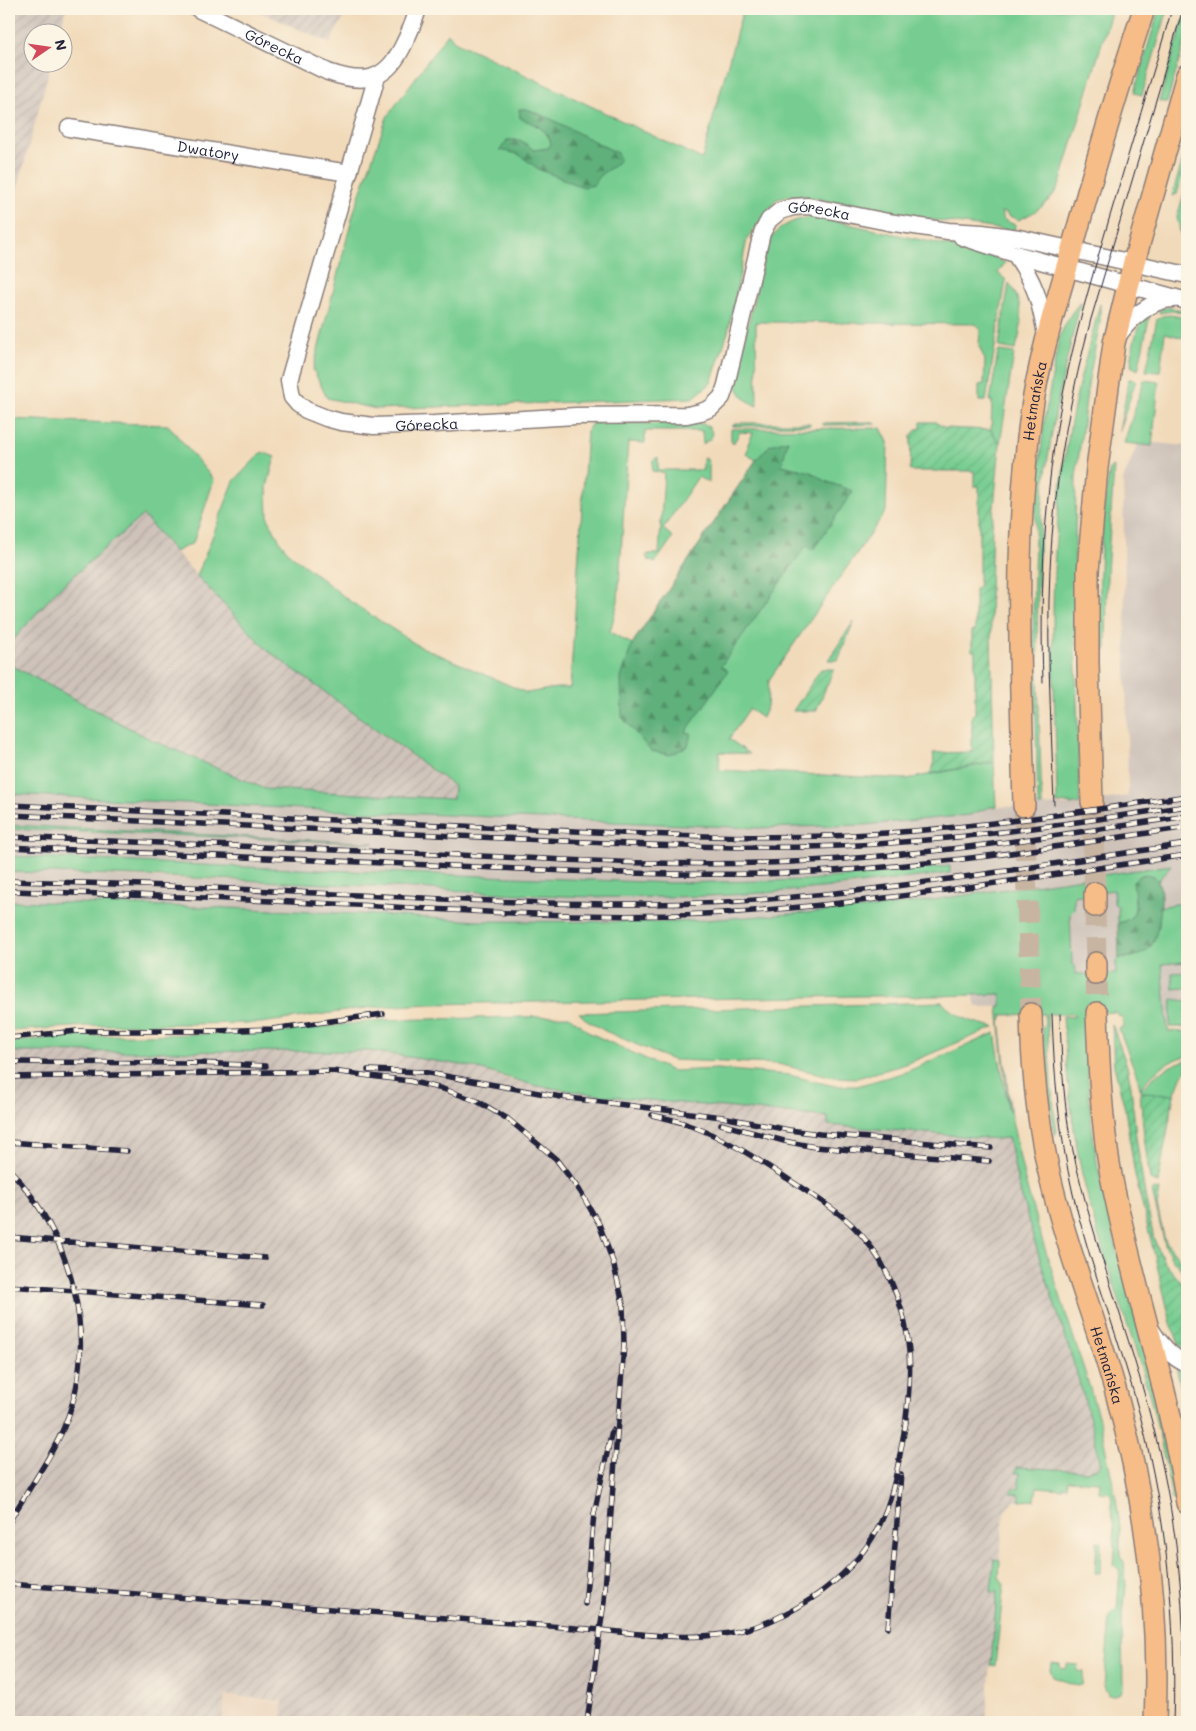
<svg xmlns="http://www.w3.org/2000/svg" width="1196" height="1731" font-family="Mali,sans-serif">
<defs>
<pattern id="industrial-furrows" width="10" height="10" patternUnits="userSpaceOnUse" patternTransform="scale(1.25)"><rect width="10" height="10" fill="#cec2b9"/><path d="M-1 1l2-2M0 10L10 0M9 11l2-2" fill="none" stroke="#b1a6a0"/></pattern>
<pattern id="forest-firs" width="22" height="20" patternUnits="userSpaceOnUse" patternTransform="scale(1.25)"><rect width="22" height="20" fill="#61b07b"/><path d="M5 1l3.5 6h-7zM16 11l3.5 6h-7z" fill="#508f66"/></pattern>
<pattern id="park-dots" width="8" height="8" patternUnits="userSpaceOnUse" patternTransform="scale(1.25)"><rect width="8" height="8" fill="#77cd91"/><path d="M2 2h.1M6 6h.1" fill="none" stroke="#67b07e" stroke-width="1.8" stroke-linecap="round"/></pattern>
<pattern id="garden-furrows" width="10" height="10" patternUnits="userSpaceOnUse" patternTransform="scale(1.25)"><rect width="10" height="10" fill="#77cd91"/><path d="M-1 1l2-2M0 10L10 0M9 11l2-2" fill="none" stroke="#67b07e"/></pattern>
</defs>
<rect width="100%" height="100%" fill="#fcf5e5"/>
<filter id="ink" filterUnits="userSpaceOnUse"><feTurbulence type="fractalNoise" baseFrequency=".02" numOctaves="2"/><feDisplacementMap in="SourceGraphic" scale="10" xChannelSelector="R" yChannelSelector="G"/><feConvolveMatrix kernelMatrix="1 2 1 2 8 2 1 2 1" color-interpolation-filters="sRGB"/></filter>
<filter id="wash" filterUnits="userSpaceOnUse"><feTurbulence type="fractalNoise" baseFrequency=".0096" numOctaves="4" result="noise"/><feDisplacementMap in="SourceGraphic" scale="20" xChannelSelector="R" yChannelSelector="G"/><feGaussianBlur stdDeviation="1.12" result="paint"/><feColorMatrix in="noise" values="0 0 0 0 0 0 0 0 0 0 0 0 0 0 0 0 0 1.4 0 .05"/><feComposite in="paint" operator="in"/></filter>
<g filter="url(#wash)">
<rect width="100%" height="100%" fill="#f1daba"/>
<path fill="#e8cfb7" d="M224,1695L283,1701L282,1722H222Z"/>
<path fill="url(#industrial-furrows)" d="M9,9H66L59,32H32V62L51,63L14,202L9,201Z
M253,9H348L330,43Z
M143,515L197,576L267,650L454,787L453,799L265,789L150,739L9,664V645L55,592Z
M369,1051L468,1066L514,1081L607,1096L1011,1132L1026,1198L1108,1472L1057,1473L1010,1505L1004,1513L1000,1560L994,1559L991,1591L997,1592L986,1721L991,1722H282L283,1701L225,1695L222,1722H9V1052Z"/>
<path fill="#cec2b9" d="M1139,441L1187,446V1030L1156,1021L1138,1005L976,1007L953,897L877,908L676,922L478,921L398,916L229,908L9,901V872L668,897L763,893L857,885L950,873L949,866L807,880L672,883L244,867L9,856V829L375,843L9,825V794L323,810L758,828L864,825L970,815L990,807L1070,805L1128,796L1123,480Z"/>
<path fill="#77cd91" stroke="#4c7866" d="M743,9H1112L1060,184C1050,203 1037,212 1018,220L1007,215V213L1001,212L1004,220L1015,225L1014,231L897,215L804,196H788L777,199L747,239L728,332L711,383L693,398L376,409L327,398L313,369L354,211L387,117L448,33L454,41L702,159Z
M1159,9H1168L1142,95L1134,93Z
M1187,9V34L1167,103L1159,101Z
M1185,152H1187V159L1177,194L1172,196Z
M811,217L821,218L990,255L1005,263L998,273L1006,280L986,401H979V385L984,384L985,360L979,346L980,329L976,324L756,322L757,406C744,400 738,394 735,379L767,245C777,227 791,220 811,217Z
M1009,283C1024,304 1024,326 1015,350L1000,347L999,345Z
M1081,301C1063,372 1047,444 1041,517C1034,613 1039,710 1042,806H1038L1033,615L1036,500L1044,422L1059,337L1071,314Z
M1100,304V322L1088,384L1076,477L1074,607L1080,803L1070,805V803L1057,804C1056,719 1050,635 1055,550C1059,502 1064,454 1074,407C1081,372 1091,339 1100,304Z
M1168,307L1187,311V314L1172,311L1159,313L1160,309Z
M1150,314L1138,370L1131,366C1133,345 1134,328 1150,314Z
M1170,315L1187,318V339L1165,333L1160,372L1146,371L1157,319L1162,316Z
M1000,351L1014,353L1000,444L991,430L992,401H990L998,352Z
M1129,379L1136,380L1119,431Z
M1144,380L1159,382L1152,446L1124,443Z
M9,419L168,425L214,480L193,543L175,552L143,515L55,592L9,645Z
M869,422L876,424L823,425V423Z
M592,423L703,424L709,426L712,433L710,439L703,444L702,431H645V443L628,442L618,601L610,632L632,644L756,460L746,454L748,449V444L753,433L740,432L733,444L731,441V429L881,428L888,442L886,511L769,680L767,706L762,718L749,709L729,739L750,754L720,752L719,770L907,779L994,762L996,807H990L970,815L864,825L758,828L323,810L9,794V664L150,739L265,789L453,799L454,786L267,650L197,576L234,481L262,452L275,457L267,487L268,518L281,543L290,554L351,602L417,645L527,693L556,688H570L587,431Z
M738,423H810V425L732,426Z
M658,457V470H703V458H706L709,464V483L698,477L663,529L673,537L655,563L648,560L646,556L649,554H659L664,473L652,471L653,460Z
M1114,467L1107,573L1106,650H1100C1099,589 1099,528 1110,468Z
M9,825L375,843L9,829Z
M9,856L244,867L672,883L807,880L950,866V873C857,885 762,896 667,897C584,899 500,893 416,888C280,882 145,875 9,872Z
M1171,865L1158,881L1153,875L1134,895C1137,910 1136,920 1118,923V906L1114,904V890L1074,896V909L1070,913L1072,963L1075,966V974H1116V961L1119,958H1127L1159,927V907L1187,902V962L1162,964L1168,1031L1187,1032V1056C1167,1061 1152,1072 1140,1089L1138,1079L1119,1029V1028L1123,1027L1122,1017L1117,1015L1116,1012L1084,1014C1088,1072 1089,1130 1102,1187C1125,1292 1161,1395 1176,1501L1172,1500C1164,1455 1155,1410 1141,1367C1121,1303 1097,1240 1082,1174C1071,1122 1066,1069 1063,1016L1074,1017V1014H1047L1051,1083L1057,1132L1054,1136L1042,1027L1045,1026L1044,1014L1002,1015V1020L1000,1021L1011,1116L1024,1177L1037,1224L1089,1385L1101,1426L1116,1498L1120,1527V1555L1124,1562L1126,1586L1122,1624L1123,1687L1121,1693L1115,1695H1108L1104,1686L1110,1616L1117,1609L1120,1571L1114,1565L1115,1550L1111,1493L1099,1492L1100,1482L1068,1480L1067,1487L1063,1486V1489L1037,1487L1035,1500L1020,1501V1494L1011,1493L1012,1489L1019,1488L1020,1473H1015L1017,1467L1087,1471L1093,1469H1097L1101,1465C1082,1375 1047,1290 1023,1202C1017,1181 1013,1159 1008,1138L997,1139L828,1125V1117L607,1096L537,1086L468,1066L369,1051L9,1052V1042L70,1036L273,1033L382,1020L569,1016L590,1033L672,1071L717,1069L789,1075L834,1086H857L906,1072L995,1033L1009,1112L998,1007L1001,1006V994L939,996H858L432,1004L374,1007L261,1023L103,1025L9,1031V901L229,908L398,916L478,921L676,922L877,908Z
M1187,972V988L1173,989L1172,973Z
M1172,999L1187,1001V1027H1170Z
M942,1002C956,1018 975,1023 995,1027L906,1064L857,1078L833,1077L778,1064L672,1060L605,1031L584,1018L579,1013Z
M1187,1060V1070L1182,1075L1174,1095L1140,1093V1091C1153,1076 1168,1065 1187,1060Z
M1097,1541L1101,1542L1100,1573H1095Z
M994,1559L1000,1560L999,1577L1004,1584L995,1666L991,1665L997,1592H991Z
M1051,1663L1060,1664V1668L1066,1669L1067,1664L1078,1665L1077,1671L1084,1672L1082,1685L1078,1686L1053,1677L1050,1670Z"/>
<path fill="url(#forest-firs)" stroke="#42695b" d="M519,109H527L547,117L617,153L620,159C614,170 598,171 594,185L584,187L574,184L561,178L540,170L518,154L500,150L507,140H520L534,150L548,148L551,144C548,128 533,124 520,118Z
M788,440L782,465L811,472L825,481L853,491L813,550L806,546L721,666L728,671L686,732L691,733L688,746L670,755L651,751L622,717L621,678L632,644L756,460L770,445Z
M1145,874C1150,875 1155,875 1158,881C1165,892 1159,935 1151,946C1143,956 1131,958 1119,958L1118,923C1143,918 1134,900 1133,881L1139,876Z"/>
<path fill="url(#park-dots)" stroke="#4c7866" d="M1187,184V255L1185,254L1177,217Z"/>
<path fill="url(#garden-furrows)" stroke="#4c7866" d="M921,422H935L945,428L991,430L1000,444L992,528L990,590L994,762L929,774C935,769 934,761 933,753L972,752V715L975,714V651H972V631H975V589L979,588V486H974V471H910L911,436L917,429L921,428Z
M854,621L838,660H828Z
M821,669H834L816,711H793Z
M1112,1024L1127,1066L1131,1086L1136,1137L1146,1201L1154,1239L1164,1262L1187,1289V1352L1180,1345L1172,1327L1135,1175L1125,1109L1114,1066Z
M1145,1092L1174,1095L1158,1183L1150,1180L1144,1136L1140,1093Z
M1155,1189L1160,1190L1157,1206L1164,1237L1166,1242L1187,1269V1276L1171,1258L1165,1245L1152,1191Z
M1178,1369L1187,1372V1414L1177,1371Z"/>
</g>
<g filter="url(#ink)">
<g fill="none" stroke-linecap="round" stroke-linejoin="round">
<path stroke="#c8b5a1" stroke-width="21" stroke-dasharray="21 11" stroke-linecap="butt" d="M1092,802L1095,893
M1024,806L1031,1014
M1095,906L1096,963
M1096,974L1097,1013"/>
<g stroke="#8a7e7a" stroke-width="19">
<g id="minor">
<path id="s1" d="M198,9L328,72C362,84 384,83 402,48C408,36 414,22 418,9"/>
<path id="s2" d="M377,76L289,380L292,397L298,404L306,410L326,418L341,422L374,426L434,424L576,416L687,415L701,412L711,408L722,397L726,385L762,233L769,220L780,211L793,207L808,206L888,222L948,231L982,233L1019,238L1187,275"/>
<path id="s3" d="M69,128L349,173"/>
<path d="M962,237L1015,254L1187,301"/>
<path d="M1015,254C1035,283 1040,300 1046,335"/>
<path d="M1116,339C1127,321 1152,298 1174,299"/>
<path d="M1150,1328C1158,1342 1172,1358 1187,1364"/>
</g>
</g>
<g stroke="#8a7e7a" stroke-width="24">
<g id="major">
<path d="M1092,802L1088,663V571L1097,468L1114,343L1134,262L1187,75"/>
<path id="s4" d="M1024,806C1021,675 1013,544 1031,414C1039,360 1055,308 1070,256C1093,173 1117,90 1144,9"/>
<path d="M1095,893V906"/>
<path d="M1096,963V974"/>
<path d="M1097,1013C1099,1067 1101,1121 1111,1175C1132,1285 1170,1391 1187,1503"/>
<path id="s5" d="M1031,1014C1032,1066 1037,1117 1048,1168C1065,1246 1096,1320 1117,1396C1146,1503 1160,1612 1155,1722"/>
</g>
</g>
<use href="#minor" stroke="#fff" stroke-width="16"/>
<use href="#major" stroke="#f7bd88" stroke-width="21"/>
<path stroke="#22223b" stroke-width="1" d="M1043,682C1040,587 1044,493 1062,399C1074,337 1092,277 1110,216C1131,147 1151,78 1172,9
M1054,805C1051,716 1045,625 1052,536C1058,462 1072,390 1091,319L1183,9
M1052,1014C1054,1075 1059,1134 1073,1194C1091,1270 1121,1343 1141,1419C1166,1518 1177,1620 1173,1722
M1060,1014C1061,1053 1063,1092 1069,1131C1087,1227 1124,1317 1149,1411C1177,1512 1188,1618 1183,1722"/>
<g stroke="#22223b" stroke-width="5.5">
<path id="rail" d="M9,805C167,812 325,820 483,827C598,832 713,839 828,836C949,832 1068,814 1187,796
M9,815L650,845C720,847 790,849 859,845C969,839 1078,822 1187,806
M9,837C159,843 309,849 460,855C570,860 681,867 792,862C925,856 1056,836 1187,816
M9,847C157,854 305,860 454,866C567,871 679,877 792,873C925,868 1056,847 1187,827
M9,881C104,883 199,887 294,892C428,898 563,907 698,903C862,897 1025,867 1187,844
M9,891C132,894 254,900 377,906C486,912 595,919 704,914C866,906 1027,878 1187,855
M9,1038L77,1031H216L272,1029L383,1014
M9,1062L198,1063L266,1066
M368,1070L423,1072L561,1097L722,1117L789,1130L820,1134L991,1148
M9,1077L332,1071L409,1081L443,1089L477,1101L508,1119L556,1159L580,1191L599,1224L613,1262L623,1303L624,1345L620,1396L604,1602L587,1722
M652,1115C664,1118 677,1120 688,1125C724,1137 757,1159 788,1179C809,1193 831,1206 850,1223C884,1255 906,1305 909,1351C911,1376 908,1402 905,1427
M721,1124L784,1141L815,1147L989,1161
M9,1142L127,1151
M9,1169C72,1235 101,1340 64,1427C50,1460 27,1491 9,1522
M9,1237L265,1258
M9,1286L263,1305
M9,1584L601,1630C641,1634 682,1640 723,1634C782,1626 850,1582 878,1528C895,1496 899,1457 906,1422
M585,1604L594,1514L612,1430
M888,1628L901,1474"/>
</g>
<use href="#rail" stroke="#fcf5e5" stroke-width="4" stroke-dasharray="11" stroke-linecap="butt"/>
</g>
</g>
<g text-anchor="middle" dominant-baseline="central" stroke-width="5" stroke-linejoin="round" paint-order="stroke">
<g font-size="15" fill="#22223b" stroke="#fcf5e5">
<text stroke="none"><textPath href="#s1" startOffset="85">Górecka</textPath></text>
<text stroke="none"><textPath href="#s3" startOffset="141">Dwatory</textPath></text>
<text stroke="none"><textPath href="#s2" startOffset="1015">Górecka</textPath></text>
<text stroke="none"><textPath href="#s4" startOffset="406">Hetmańska</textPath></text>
<text stroke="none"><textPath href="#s2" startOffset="476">Górecka</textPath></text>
<text stroke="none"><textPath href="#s5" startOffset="361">Hetmańska</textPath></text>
</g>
</g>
<rect width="1196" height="1731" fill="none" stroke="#fcf5e5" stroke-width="30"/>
<g transform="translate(48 48) rotate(77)"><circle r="24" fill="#fcf5e5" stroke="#a5a1a1"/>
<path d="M0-4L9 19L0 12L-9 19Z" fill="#d1495b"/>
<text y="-8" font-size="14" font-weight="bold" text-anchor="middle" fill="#22223b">N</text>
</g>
</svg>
